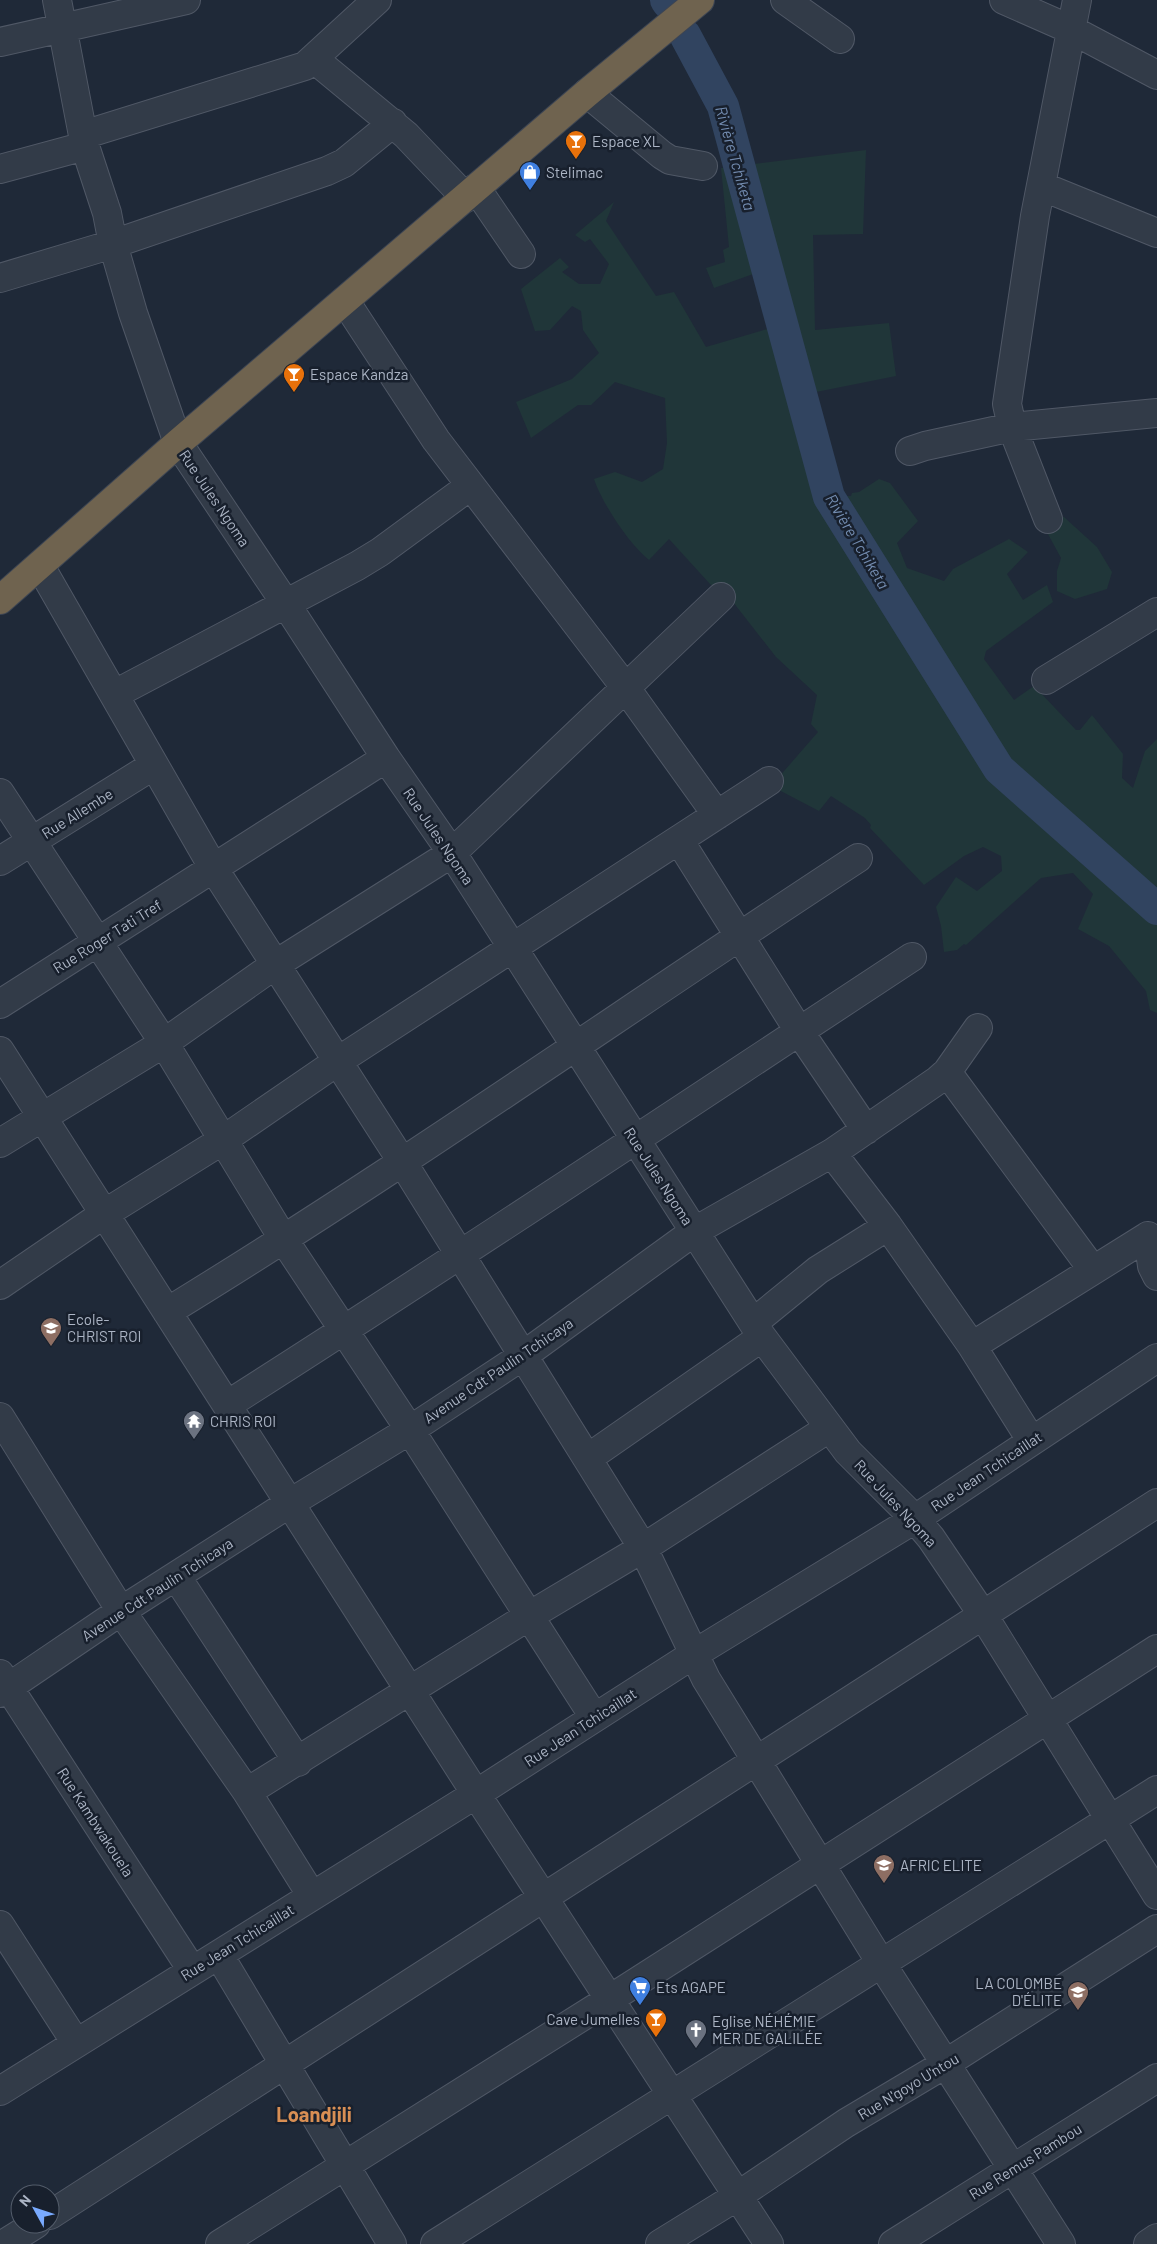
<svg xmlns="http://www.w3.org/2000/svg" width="1157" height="2244" font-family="Barlow,sans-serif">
<rect width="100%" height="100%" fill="#1f2938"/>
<path fill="#203639" d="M866,150L863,234L813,235L815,330L889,323L896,376L786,398L822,497L851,496L852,493L859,492L879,479L890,483L918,521L897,543L907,568L944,581L953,569L1009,539L1028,552L1007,574L1023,600L1047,585L1053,602L986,651L984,659L1014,700L1034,686L1076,730H1080L1092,715L1123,754L1122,778L1133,788L1145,751L1157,739V1013L1150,1010L1146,991L1109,946L1078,929L1093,894L1073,873L1041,878L966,945L964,944L957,950L944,952L941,926L936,907L956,877L977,891L1002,871L1001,856L983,847L964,856L924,885L870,828L871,825L865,818L831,796L819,811L777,789L778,778L818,732L811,724L817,695L776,657L733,602L710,584L669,539L649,560C629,544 602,503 594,479L615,472L642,482L663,469L667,443L665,398L615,382L591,405H578L531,438L516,402L572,379L599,353L583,330L581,311L572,306L550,330L535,331L521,289L560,258L569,267L562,272L579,284H600L609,264L590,239L585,242L575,235L614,202L606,221L656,296L674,292L706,347L774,327L756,273L714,288L706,268L725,262L723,250L729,247L721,168Z
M1050,515L1064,517L1097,547L1112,572L1107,589L1075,599L1057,591V571L1061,558L1043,525Z"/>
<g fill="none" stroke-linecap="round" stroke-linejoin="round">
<path stroke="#314460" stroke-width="32" d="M666,0L668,3
M685,35L723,106L829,497L999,769L1157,909"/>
<g stroke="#505866" stroke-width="30">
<path id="minor" d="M57,0L85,146L107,213L113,244L133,313L178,443L286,604L386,758L452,853L762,1337L848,1452L915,1519L931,1538L983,1615L1157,1895
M785,0L840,39
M1004,0L1072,30L1157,75
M0,42L186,0
M314,59L406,135L466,198
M587,93L662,155L670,160L703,166
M83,135L305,66L377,0
M0,169L85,146
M1041,186L1157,233
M476,188L521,254
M0,278L113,244L327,171L344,163L393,123
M345,301L436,440L625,687L717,815
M910,451L925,446L1012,427L1157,413
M1048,519L1012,427L1007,404L1035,216L1077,0
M40,566L214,869L403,1163L643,1548L706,1679L881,1963L1061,2244
M1046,680L1157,612
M115,694L357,566L380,552L470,486
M0,793L164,1043L284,1240L410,1430L594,1717
M679,840L799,1031L866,1130
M0,861L154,765
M0,1004L386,758
M0,1051L476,1794L769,2244
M947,1072L1093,1270
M0,1143L164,1043L276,964L452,853L721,597
M832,1153L888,1226L972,1346L1031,1440
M1148,1236L1152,1266L1157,1276
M0,1285L104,1214L223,1140L338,1061L769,781
M167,1312C402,1168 627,1009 858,858
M753,1323L818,1270L888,1226
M972,1346L1148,1236
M227,1405C457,1259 684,1107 912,957
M0,1417L121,1611L247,1792L312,1896
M588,1458L762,1337
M176,1576L298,1762
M0,1674L192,1970
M0,1693L121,1611L290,1503L410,1430L524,1355L695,1231L832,1153L938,1080L947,1072L978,1028
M247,1792L529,1616L643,1548L829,1428
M0,1925L76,2043
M219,1955L392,2244
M0,2091L476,1794L694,1654L915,1519L1157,1358
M50,2215L1157,1503
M4,2244L36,2224
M220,2244L610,1999L1157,1649
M435,2244L1157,1790
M660,2244L736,2197L846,2123L945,2064L1157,1929
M893,2244L1157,2078
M1148,2244L1157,2238"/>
</g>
<g stroke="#3d4553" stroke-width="30">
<path id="highway" d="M0,600L178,443L587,93L700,0"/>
</g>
<use href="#minor" stroke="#323b48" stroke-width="28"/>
<use href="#highway" stroke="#6f634f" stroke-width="28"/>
</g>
<defs>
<g id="bar-pin" transform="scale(1.125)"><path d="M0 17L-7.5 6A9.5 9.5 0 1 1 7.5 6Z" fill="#e8710a" stroke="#18202d"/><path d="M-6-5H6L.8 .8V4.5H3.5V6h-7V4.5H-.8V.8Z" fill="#fff"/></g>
<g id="shop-pin" transform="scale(1.125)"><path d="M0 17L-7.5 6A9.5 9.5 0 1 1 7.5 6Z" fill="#3f7fe0" stroke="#18202d"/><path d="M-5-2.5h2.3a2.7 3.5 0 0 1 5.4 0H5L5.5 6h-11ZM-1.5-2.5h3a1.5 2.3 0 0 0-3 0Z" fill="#fff"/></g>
<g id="school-pin" transform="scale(1.125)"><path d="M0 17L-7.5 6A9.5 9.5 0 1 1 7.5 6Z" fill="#8d6e63" stroke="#18202d"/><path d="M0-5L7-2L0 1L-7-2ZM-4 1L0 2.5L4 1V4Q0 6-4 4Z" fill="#fff"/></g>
<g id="temple-pin" transform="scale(1.125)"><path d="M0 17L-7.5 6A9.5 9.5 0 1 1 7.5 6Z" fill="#6b7280" stroke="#18202d"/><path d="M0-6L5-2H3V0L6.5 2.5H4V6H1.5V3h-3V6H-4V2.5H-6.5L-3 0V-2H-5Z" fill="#fff"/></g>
<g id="supermarket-pin" transform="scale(1.125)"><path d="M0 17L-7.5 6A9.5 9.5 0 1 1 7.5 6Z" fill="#3f7fe0" stroke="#18202d"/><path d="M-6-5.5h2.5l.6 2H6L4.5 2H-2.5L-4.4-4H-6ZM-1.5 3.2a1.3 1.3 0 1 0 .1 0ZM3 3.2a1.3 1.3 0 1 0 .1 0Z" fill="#fff"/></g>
<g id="church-pin" transform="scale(1.125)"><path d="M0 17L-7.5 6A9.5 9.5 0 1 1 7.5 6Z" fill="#6b7280" stroke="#18202d"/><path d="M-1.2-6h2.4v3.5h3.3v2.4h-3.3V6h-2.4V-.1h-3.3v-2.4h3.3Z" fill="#fff"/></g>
</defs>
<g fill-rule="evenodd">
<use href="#bar-pin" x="576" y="141"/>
<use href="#shop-pin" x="530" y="172"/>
<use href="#bar-pin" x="294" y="374"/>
<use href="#school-pin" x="51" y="1328"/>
<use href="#temple-pin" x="194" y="1421"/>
<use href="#school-pin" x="884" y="1865"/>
<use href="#supermarket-pin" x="640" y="1987"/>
<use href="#school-pin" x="1078" y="1992"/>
<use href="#bar-pin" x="656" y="2019"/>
<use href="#church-pin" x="696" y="2030"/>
</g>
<g text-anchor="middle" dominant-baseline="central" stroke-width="5" stroke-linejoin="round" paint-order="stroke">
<g font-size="15" fill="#acb5c5" stroke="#18202d" text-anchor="start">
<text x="592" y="141">Espace XL</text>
<text x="546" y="172">Stelimac</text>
<text x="310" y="374">Espace Kandza</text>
<text x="67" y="1319">Ecole-<tspan x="67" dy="17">CHRIST ROI</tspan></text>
<text x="210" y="1421">CHRIS ROI</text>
<text x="900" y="1865">AFRIC ELITE</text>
<text x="1062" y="1983" text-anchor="end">LA COLOMBE<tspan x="1062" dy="17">D'ÉLITE</tspan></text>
<text x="656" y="1987">Ets AGAPE</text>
<text x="640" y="2019" text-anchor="end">Cave Jumelles</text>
<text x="712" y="2021">Eglise NÉHÉMIE<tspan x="712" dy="17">MER DE GALILÉE</tspan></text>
</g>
<g font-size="15" fill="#acb5c5" stroke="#18202d">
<text transform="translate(215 498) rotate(56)">Rue Jules Ngoma</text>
<text transform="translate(77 813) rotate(-32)">Rue Allembe</text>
<text transform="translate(439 836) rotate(56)">Rue Jules Ngoma</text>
<text transform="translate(107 936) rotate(-32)">Rue Roger Tati Tref</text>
<text transform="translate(659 1176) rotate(57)">Rue Jules Ngoma</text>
<text transform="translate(498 1370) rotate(-34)">Avenue Cdt Paulin Tchicaya</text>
<text transform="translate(986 1471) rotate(-34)">Rue Jean Tchicaillat</text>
<text transform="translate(896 1503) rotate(47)">Rue Jules Ngoma</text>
<text transform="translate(157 1589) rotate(-33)">Avenue Cdt Paulin Tchicaya</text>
<text transform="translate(580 1727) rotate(-33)">Rue Jean Tchicaillat</text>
<text transform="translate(96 1822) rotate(57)">Rue Kambwakouela</text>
<text transform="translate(237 1942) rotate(-32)">Rue Jean Tchicaillat</text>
<text transform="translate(908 2086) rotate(-31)">Rue N'goyo U'ntou</text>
<text transform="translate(1025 2161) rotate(-32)">Rue Remus Pambou</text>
</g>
<g font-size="16" font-style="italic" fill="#738cb0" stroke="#18202d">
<text transform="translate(736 158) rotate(74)">Rivière Tchiketa</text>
<text transform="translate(858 541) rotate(59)">Rivière Tchiketa</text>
</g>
<g font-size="20" font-weight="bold" fill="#d98f54" stroke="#18202d">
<text x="314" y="2114">Loandjili</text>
</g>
</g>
<g transform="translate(35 2209) rotate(310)"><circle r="24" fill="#18202d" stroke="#535c6a"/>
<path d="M0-4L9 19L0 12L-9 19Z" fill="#79aafe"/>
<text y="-8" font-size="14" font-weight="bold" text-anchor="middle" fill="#acb5c5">N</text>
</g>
</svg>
